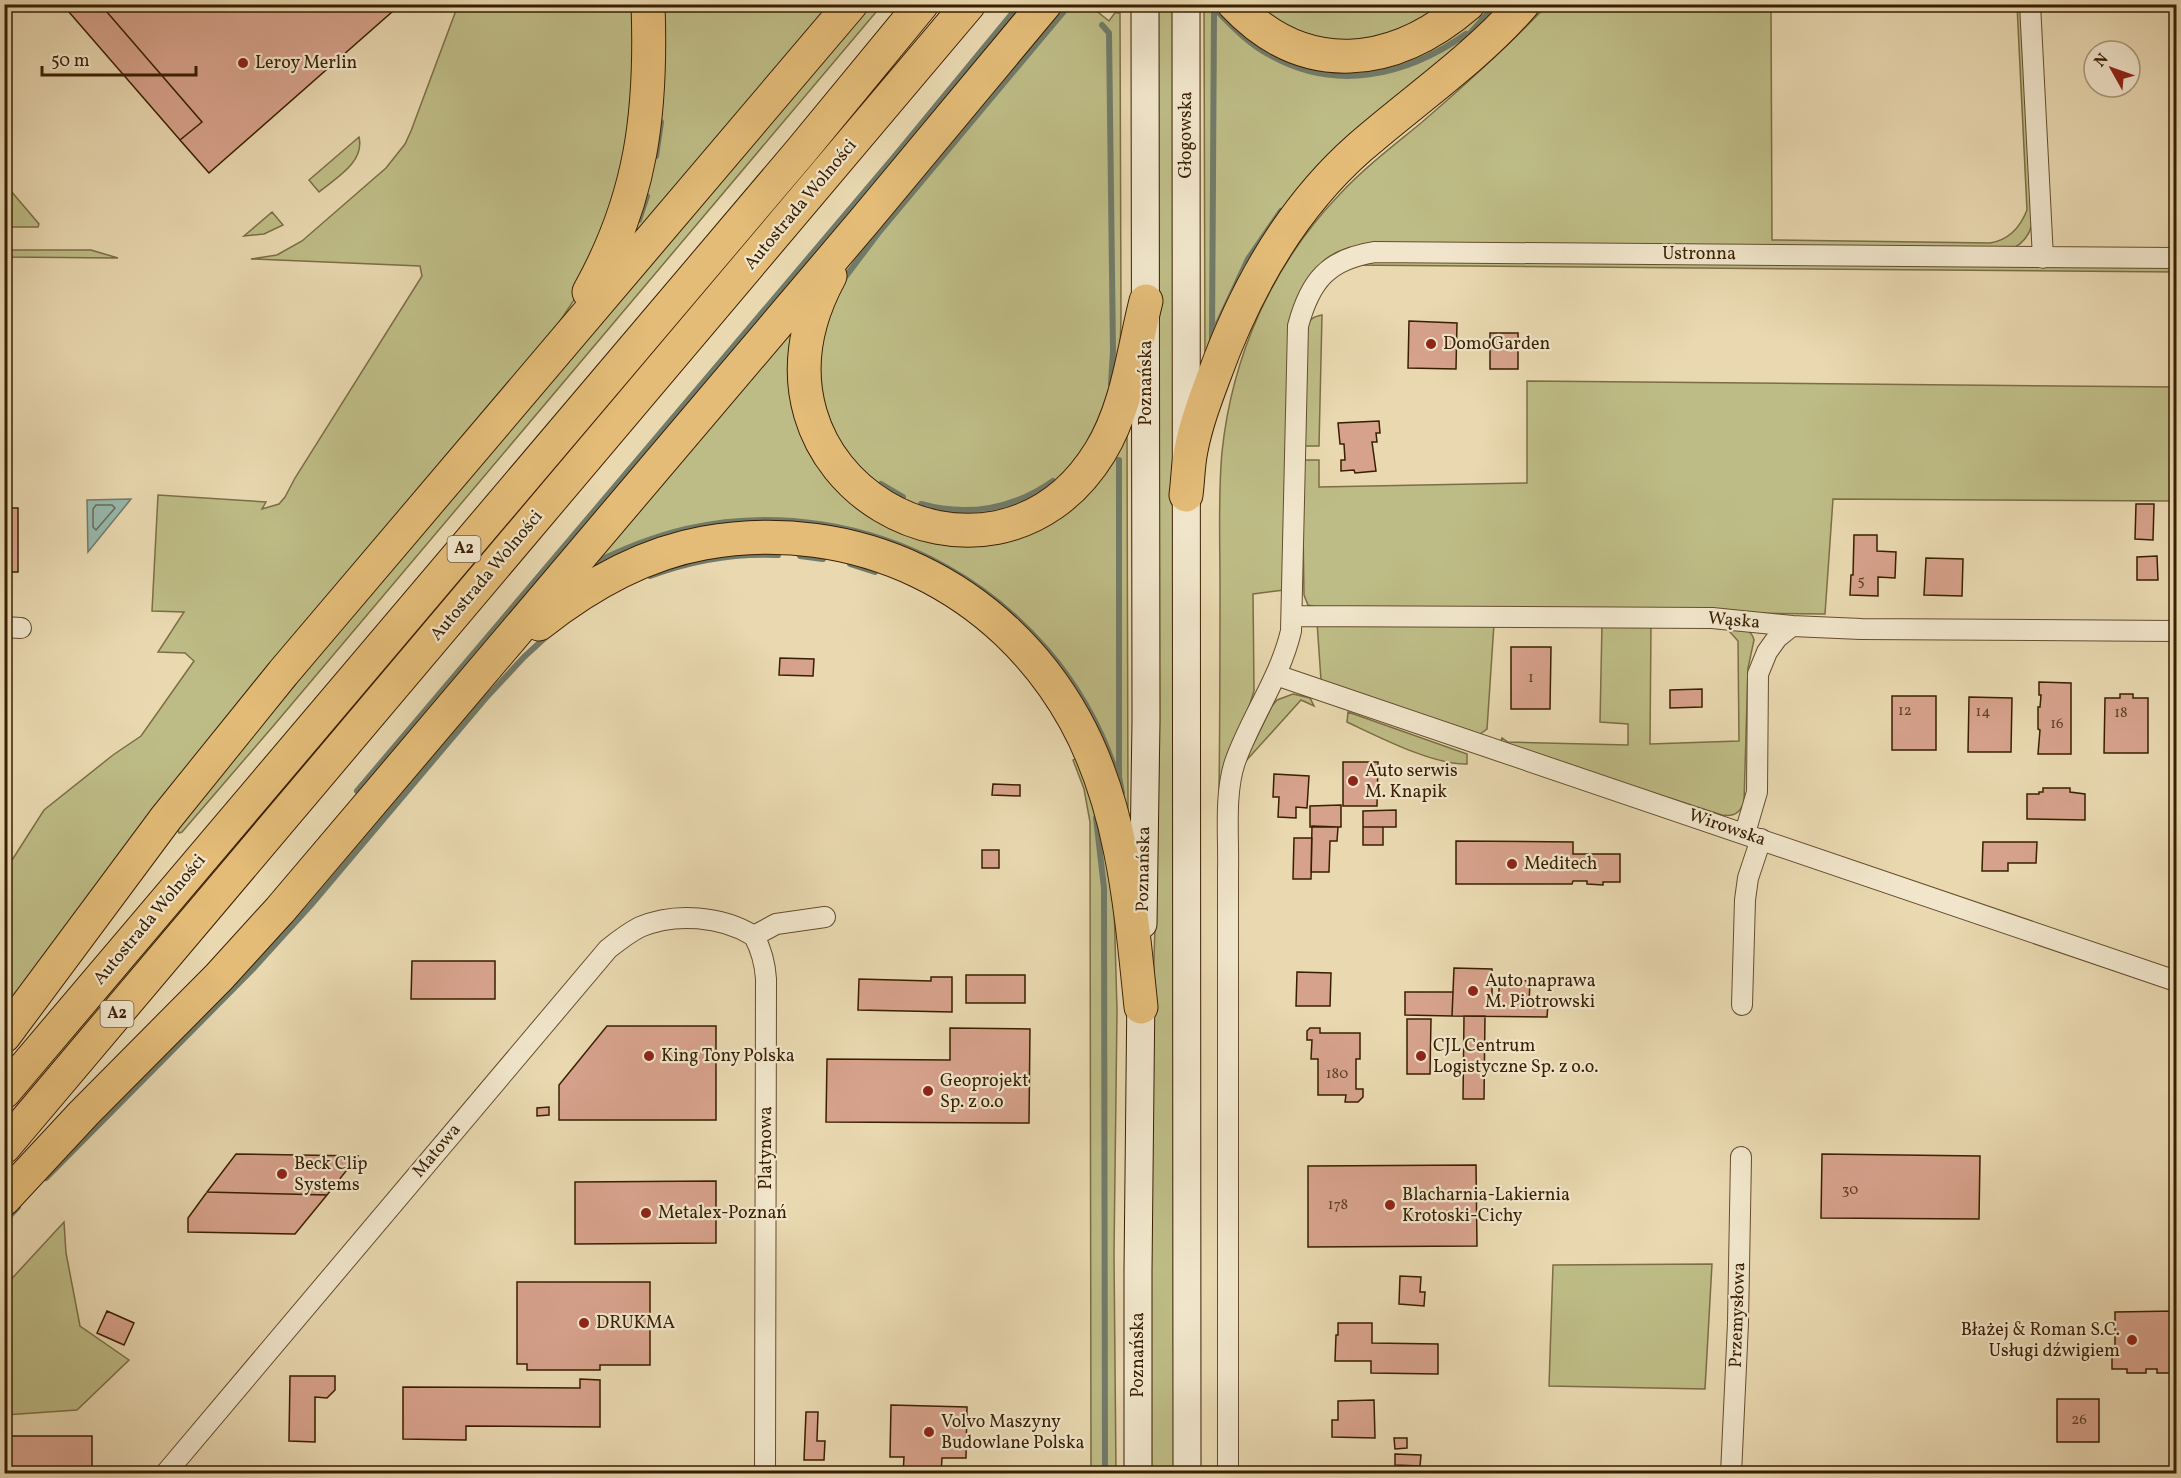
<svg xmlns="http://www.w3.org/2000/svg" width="2181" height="1478" font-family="Vollkorn,serif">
<rect width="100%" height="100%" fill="#e9d8b0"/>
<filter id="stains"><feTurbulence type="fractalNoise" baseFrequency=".00333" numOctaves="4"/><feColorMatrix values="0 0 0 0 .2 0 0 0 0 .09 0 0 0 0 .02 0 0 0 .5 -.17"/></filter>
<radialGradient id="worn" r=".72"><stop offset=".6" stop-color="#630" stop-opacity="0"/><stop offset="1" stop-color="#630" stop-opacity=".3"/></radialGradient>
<path fill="#bebc86" stroke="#7c6e44" stroke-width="1.5" d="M1173,4L1175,1473L1149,1474L1150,1082L1155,928L1157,5Z
M458,5H637L627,168L576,297L550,336L5,1020V871L44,810L113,755L141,736L194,661L185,653L158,652L184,612L152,611L158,495L266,502L262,509L279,504L285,497L295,478L422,276L420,266L251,259L277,255L302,241L386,168L405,144L411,131Z
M655,5H840L615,262Z
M862,5H882L275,724L182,832L179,833L177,826Z
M1060,5H1089L1109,21L1117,10V13H1120L1121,318L1119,379L1115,400L1065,482L999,515L913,510L847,463L812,377L835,278Z
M1204,5H1221L1287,57L1465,25L1487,5H1512L1354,141L1205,372Z
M1248,5H1456L1413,33L1329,48Z
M1547,5H1771L1772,240L1990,243C2009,240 2020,228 2027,210L2017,5H2023L2032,225C2029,235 2023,243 2014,248L1366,245C1331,249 1320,260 1302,289L1284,590L1253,594L1254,691L1248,710L1227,758L1219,789C1220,721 1220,652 1220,584C1220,540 1218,495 1222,452C1232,356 1272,265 1339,195C1364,168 1393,146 1421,123C1465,85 1508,47 1547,5Z
M359,137C365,162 336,178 319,192L309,180Z
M5,184L39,224L38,227H5Z
M272,212L283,225L264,234L244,236Z
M5,250H91L118,258L5,257Z
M1363,260L2176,263V272L1348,265Z
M1322,315L1319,446H1303C1303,423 1299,337 1310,321C1312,317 1318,316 1322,315Z
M795,326L791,349L818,458L974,537L1127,434L1128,809L1126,813L1069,688L853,537L569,579Z
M1527,381L2176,387V501L1833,499L1825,614L1321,608L1308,605L1304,595L1302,460H1319V487L1527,483Z
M1317,622L1494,624L1487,729L1480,734L1473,733L1321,680Z
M1722,623C1733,626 1751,626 1754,640L1748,668L1744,802C1740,813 1734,817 1722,815L1512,747L1501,741L1502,738L1508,742L1628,745V724L1600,722L1602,624H1651L1650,744L1739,741L1738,641Z
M1293,694L1310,698L1314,706L1301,700L1244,763L1272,706L1277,700Z
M1348,712L1467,754V764C1433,765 1379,737 1347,722Z
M1083,755L1094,781L1114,903L1117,1010L1114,1254L1116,1473H1091L1090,822L1084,789L1073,760Z
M64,1222L66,1253L80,1326L129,1360L77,1410L5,1415V1286Z
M1712,1264L1705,1389L1549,1386L1553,1265Z"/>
<path fill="#97b9ae" stroke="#717b69" stroke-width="1.5" d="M131,499L88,552L87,500Z"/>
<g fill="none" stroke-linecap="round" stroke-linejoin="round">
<path stroke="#686c58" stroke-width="1.5" d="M96,505H112L115,508L96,530L93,527V509Z"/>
<path stroke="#717b69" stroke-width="6" d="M1212,4L1214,13L1212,338
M1219,13C1234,28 1249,44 1268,54C1335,93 1406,76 1466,34
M1482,19L1498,4
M1102,25L1109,33L1113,351L1111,384
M1463,41L1484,18
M656,156L661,122
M639,220L647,196
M843,280L880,231L1070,4
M1216,328L1248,259L1281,211
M1119,460V777L1122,793
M881,484L903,497
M921,504C967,517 1014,509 1053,481
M800,556L823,559
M850,564L875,572
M589,566C620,550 652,537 686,529C868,488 1053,592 1114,766
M650,576C690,561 735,553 778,555
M357,791L894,157L1020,4
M1096,818L1104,888L1105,1474
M46,1178L251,971L311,905L485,699L524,657L548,635
M4,1222L18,1207"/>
</g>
<path fill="#d7a28c" stroke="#391f02" stroke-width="1.5" d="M62,4H100L202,122L180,140Z
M100,4H401L209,173L180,140L202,122Z
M1409,321L1457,323L1456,369L1408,368Z
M1490,333H1518V369H1490Z
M1379,421L1380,433H1376L1377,442H1372L1376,471L1355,473L1354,470L1341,471V460H1345L1344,444H1340L1338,423Z
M2136,504H2154L2153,540L2135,539Z
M4,508H18V572H4Z
M1854,535H1877V551L1896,552L1895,578L1878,577V596L1850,595L1851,575H1853Z
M2157,556L2158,580H2137V557Z
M1926,558L1963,559L1962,596L1924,595Z
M1511,647H1551L1550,709H1511Z
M780,658L814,659L813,676L779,675Z
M2039,682L2071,683V754H2038L2040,730L2038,729V707H2040L2041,695H2039Z
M1702,689V707L1670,708V690Z
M2120,694H2133V698H2148V753H2104L2105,698H2120Z
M1892,696H1936V750H1892Z
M1969,697L2012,698L2011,752H1968Z
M1343,762H1378L1377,806H1343Z
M1274,774L1309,776L1307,808L1296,807V818L1278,817L1279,797H1273Z
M993,784L1020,785V796L992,795Z
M2043,788H2070V792L2085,794V820L2027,819V794H2039V792H2043Z
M1341,805V827H1310V806Z
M1396,810V827H1363V811Z
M1312,826L1338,827L1337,841H1330L1329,872H1311Z
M1363,827H1383V845H1363Z
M1294,838H1312L1311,879H1293Z
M1456,841L1573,842V854H1620V882H1603V885L1587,884V881H1573L1572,884H1456Z
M1983,842H2037L2036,863H2008V871H1982Z
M982,850H999V868H982Z
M412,961H495V999H411Z
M1454,968L1492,969V1005L1499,1006V980L1530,981L1529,1004H1548L1547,1017L1452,1016Z
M1297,972L1331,973L1330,1006H1296Z
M966,975H1025V1003H966Z
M931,977H952V1012L858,1010L859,979L931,981Z
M1405,992H1453L1452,1016L1405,1015Z
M1464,1016H1485L1484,1099H1463Z
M1407,1019H1431L1430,1074H1407Z
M607,1026H716V1120H559V1085Z
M950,1028L1030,1029L1029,1123L826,1122L827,1059L950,1060Z
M1310,1028H1320V1033H1360V1059H1356V1089H1363V1097L1358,1102H1345L1346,1095H1318V1059H1311L1312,1040H1307V1031Z
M549,1107V1115L537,1116V1108Z
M236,1154L358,1156L327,1195L207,1192Z
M1822,1154L1980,1156L1979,1219L1821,1218Z
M1476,1165L1477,1246L1308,1247V1166Z
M716,1181V1243L575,1244V1182Z
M207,1192L327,1195L295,1234L188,1232V1218Z
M1400,1276L1421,1277L1420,1292H1425L1424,1306L1399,1304Z
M517,1282H650V1365H600V1370H527V1364H517Z
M107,1311L134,1323L124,1345L97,1333Z
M2176,1311V1373H2157V1369H2146V1373H2127V1369H2112V1352H2115V1312Z
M1338,1323H1372V1343L1438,1344V1374L1371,1373V1361H1335L1336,1335H1338Z
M290,1376H335V1390L327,1398L315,1397V1442L289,1441Z
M580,1379L600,1380V1427L466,1426V1440L403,1439V1387L580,1388Z
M2057,1399H2099V1442H2057Z
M1374,1400L1375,1438L1332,1437V1420H1338V1401Z
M891,1405L967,1407L966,1458H942L941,1474H903L904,1457H890Z
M806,1412H818L817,1441H825L824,1460H804Z
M4,1436H92V1474H4Z
M1394,1438H1407V1448L1395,1449Z
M1395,1454L1421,1455L1420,1466L1395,1465Z
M232,1471H313V1474H232Z"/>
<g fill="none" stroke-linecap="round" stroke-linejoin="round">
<g stroke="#654d2e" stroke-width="22">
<path id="minor" d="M2030,4L2043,258
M1292,616L1712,618L1792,626L1861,629L2176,631
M4,627L21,628
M1276,675L2176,981
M1745,833L1757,792L1758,674L1767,652L1777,638L1792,626
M1742,1005L1745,900L1748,878L1761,839
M165,1474L608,949C618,941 628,933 640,927C675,912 722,916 754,936
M765,1474L766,979C765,963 762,951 754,936L776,924L825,917
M1228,1474V871C1229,838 1224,794 1235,762C1251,717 1280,678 1291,631L1298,326C1310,281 1328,259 1375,252L2176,258
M1731,1474L1738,1323L1741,1157"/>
</g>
<g stroke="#391f02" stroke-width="29">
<path id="secondary" d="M1186,4L1187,1474
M1143,924L1146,721L1145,4
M1138,1474V1271L1141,987"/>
</g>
<g stroke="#391f02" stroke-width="35">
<path id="motorway" d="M1234,4C1305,79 1394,68 1468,4
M830,276C720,478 991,629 1100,452C1128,406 1133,352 1146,301
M589,292C642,197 652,112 648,4
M1186,495C1188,480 1188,464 1191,450C1196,424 1205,400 1214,376C1245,290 1290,209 1359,148C1414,100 1475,59 1523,4
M539,624C587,586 643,554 704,543C855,516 1001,586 1075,720C1123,807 1131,910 1141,1007
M4,1036L166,818L283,673L851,4
M4,1092L801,151L922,4
M4,1147L969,4
M4,1199L84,1113L219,977L280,910L866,219L1045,4"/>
</g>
<use href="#minor" stroke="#f1e6cc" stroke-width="20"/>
<use href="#secondary" stroke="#f1e6cc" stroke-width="27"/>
<use href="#motorway" stroke="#e4bc78" stroke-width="33"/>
</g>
<g fill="#8f2418" stroke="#f1e6cc" stroke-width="2">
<circle cx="243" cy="63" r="6"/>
<circle cx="1431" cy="344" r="6"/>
<circle cx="1353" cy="781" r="6"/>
<circle cx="1512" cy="864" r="6"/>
<circle cx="1473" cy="991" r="6"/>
<circle cx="649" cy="1056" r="6"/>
<circle cx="1421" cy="1056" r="6"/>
<circle cx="928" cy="1091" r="6"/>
<circle cx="282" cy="1174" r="6"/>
<circle cx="1390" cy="1205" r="6"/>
<circle cx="646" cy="1213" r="6"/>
<circle cx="584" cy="1323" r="6"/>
<circle cx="2132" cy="1340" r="6"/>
<circle cx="929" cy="1432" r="6"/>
</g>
<g text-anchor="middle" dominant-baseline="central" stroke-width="4.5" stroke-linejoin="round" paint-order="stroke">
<g font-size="15" fill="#604024">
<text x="1861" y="581">5</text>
<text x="1531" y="678">1</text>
<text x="1905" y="711">12</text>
<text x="1983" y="712">14</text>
<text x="2121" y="713">18</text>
<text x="2057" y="724">16</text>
<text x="1337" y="1074">180</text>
<text x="1850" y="1190">30</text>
<text x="1338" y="1205">178</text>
<text x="2079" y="1420">26</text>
</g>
<g fill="#f1e6cc" stroke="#705b3f" stroke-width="1.5">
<rect x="447.5" y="536" width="33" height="26" rx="4.5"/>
<rect x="100.5" y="1001" width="33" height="26" rx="4.5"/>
</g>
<g font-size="16" font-weight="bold" fill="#391f02">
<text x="464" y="549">A2</text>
<text x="117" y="1014">A2</text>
</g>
<g font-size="18" fill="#391f02" stroke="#f1e6cc" text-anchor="start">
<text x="255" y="63">Leroy Merlin</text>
<text x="1443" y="344">DomoGarden</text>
<text x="1365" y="771">Auto serwis<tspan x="1365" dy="21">M. Knapik</tspan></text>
<text x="1524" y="864">Meditech</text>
<text x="1485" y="981">Auto naprawa<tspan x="1485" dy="21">M. Piotrowski</tspan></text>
<text x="1433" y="1046">CJL Centrum<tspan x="1433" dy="21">Logistyczne Sp. z o.o.</tspan></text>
<text x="661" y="1056">King Tony Polska</text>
<text x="940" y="1081">Geoprojekt<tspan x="940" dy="21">Sp. z o.o</tspan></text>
<text x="294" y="1164">Beck Clip<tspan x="294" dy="21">Systems</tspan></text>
<text x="1402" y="1195">Blacharnia-Lakiernia<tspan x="1402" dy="21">Krotoski-Cichy</tspan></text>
<text x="658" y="1213">Metalex-Poznań</text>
<text x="596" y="1323">DRUKMA</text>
<text x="2120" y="1330" text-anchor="end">Błażej &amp; Roman S.C.<tspan x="2120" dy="21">Usługi dźwigiem</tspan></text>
<text x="941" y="1422">Volvo Maszyny<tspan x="941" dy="21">Budowlane Polska</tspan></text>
</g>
<g font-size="18" fill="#391f02" stroke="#f1e6cc">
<text transform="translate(1186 135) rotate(-90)">Głogowska</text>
<text transform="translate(801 205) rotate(-50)">Autostrada Wolności</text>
<text x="1699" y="254">Ustronna</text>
<text transform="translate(1146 383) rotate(-90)">Poznańska</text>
<text transform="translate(487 576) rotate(-50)">Autostrada Wolności</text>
<text transform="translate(1734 621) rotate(5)">Wąska</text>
<text transform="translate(1727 828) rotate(19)">Wirowska</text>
<text transform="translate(1144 869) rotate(-89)">Poznańska</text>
<text transform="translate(150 920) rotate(-50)">Autostrada Wolności</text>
<text transform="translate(766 1148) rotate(-90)">Platynowa</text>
<text transform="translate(437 1151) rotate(-50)">Matowa</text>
<text transform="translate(1738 1315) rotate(-88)">Przemysłowa</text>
<text transform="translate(1138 1355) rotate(-90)">Poznańska</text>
</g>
</g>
<rect width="2181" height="1478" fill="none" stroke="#e9d8b0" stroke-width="24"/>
<rect x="6" y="6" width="2169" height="1466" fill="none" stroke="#391f02" stroke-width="3"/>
<rect x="12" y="12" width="2157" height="1454" fill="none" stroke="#391f02" stroke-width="1.5"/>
<g transform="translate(2112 69) rotate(310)"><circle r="28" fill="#f1e6cc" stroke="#a7967b" stroke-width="1.5"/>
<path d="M0-4.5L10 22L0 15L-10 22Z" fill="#8f2418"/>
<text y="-9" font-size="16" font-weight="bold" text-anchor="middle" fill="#391f02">N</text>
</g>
<path d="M42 66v9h154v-9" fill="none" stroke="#391f02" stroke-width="3"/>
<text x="51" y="66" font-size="18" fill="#391f02" stroke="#f1e6cc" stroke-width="4.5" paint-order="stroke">50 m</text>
<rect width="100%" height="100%" filter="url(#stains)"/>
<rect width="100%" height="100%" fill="url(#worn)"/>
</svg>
